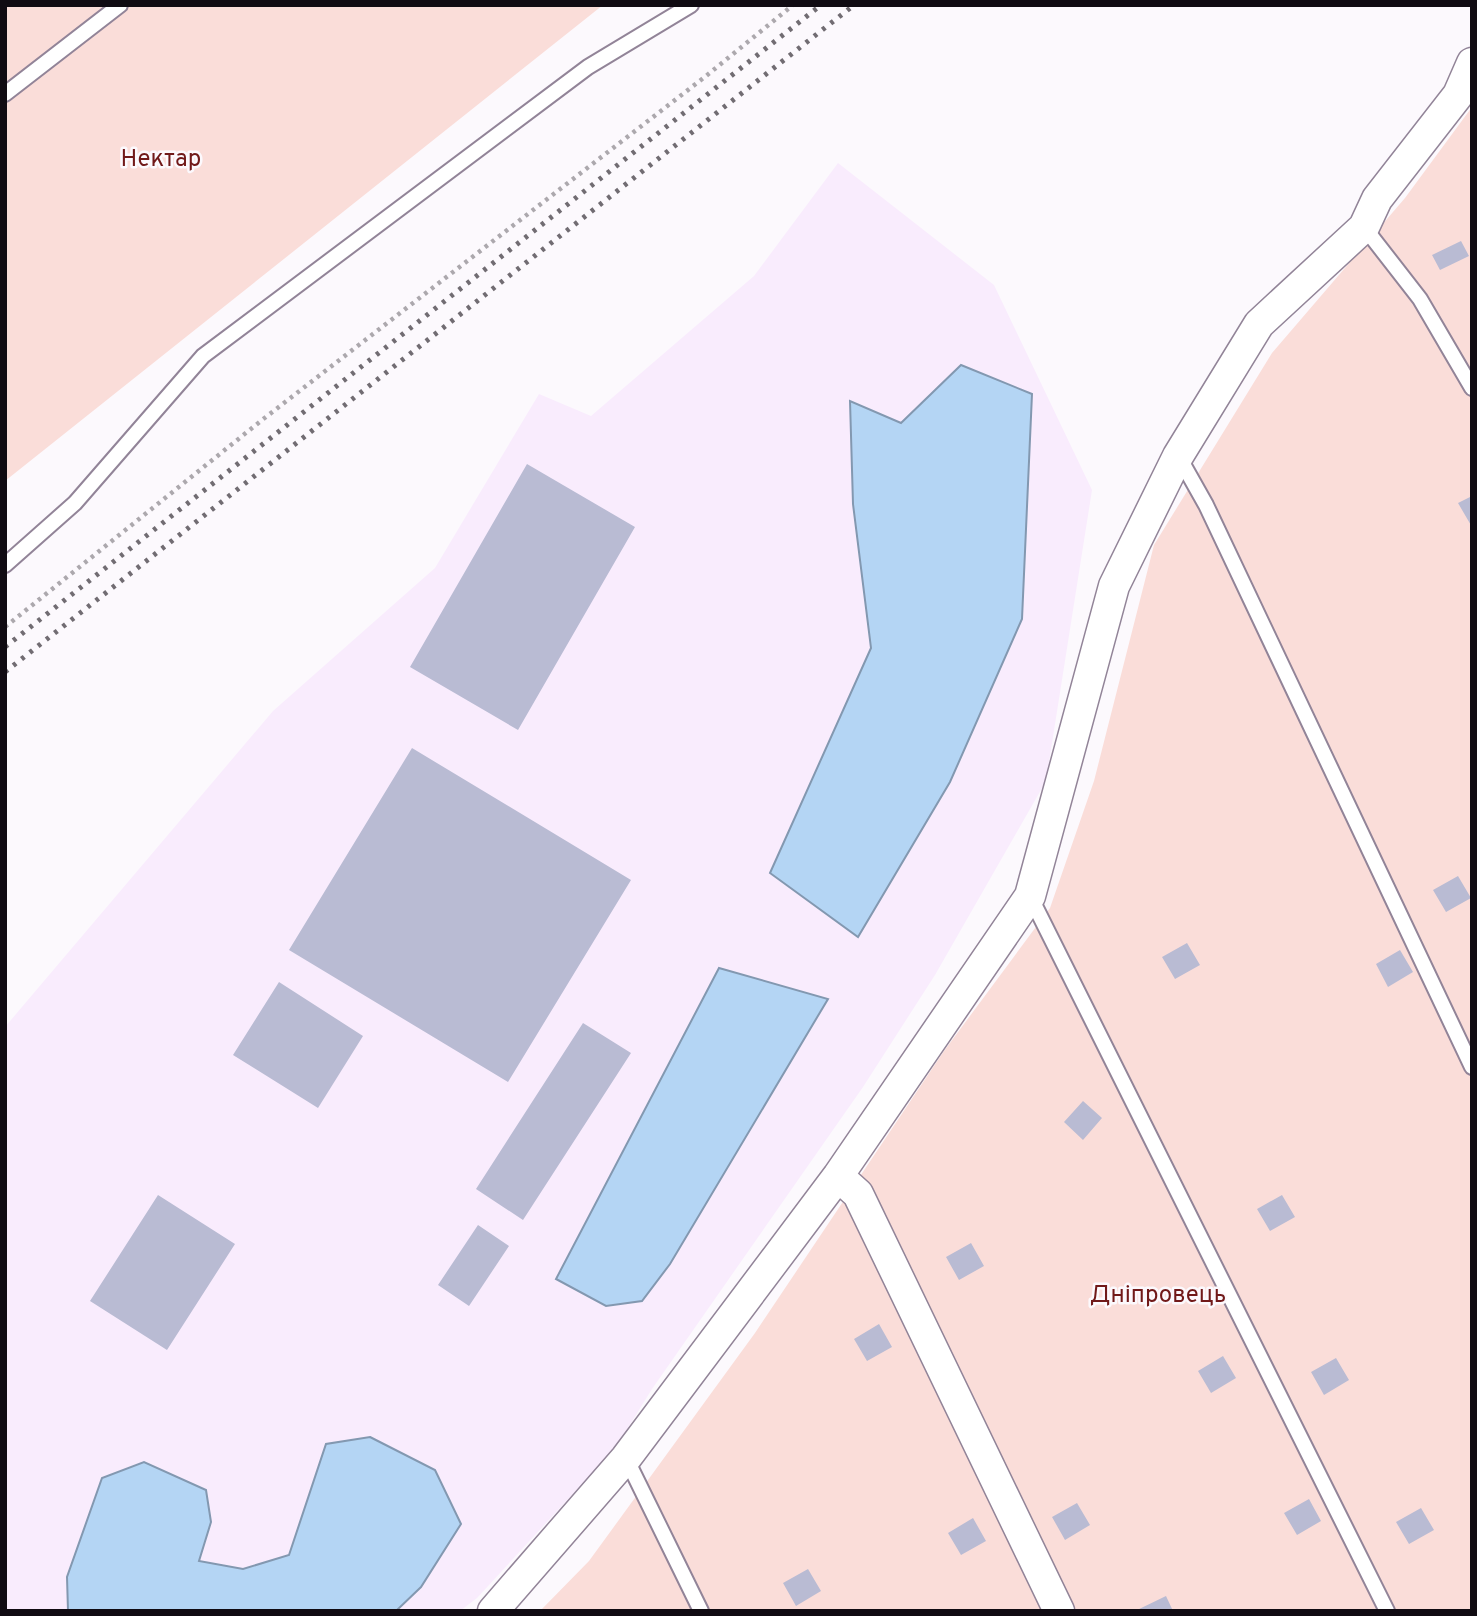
<svg xmlns="http://www.w3.org/2000/svg" width="1477" height="1616" font-family="Overpass,sans-serif">
<rect width="100%" height="100%" fill="#fcf9fd"/>
<path fill="#f9ecfd" d="M838,163L994,285L1092,490L1046,781L935,975L863,1087L652,1389L616,1447L477,1598L460,1611H5V1027L273,711L435,568L539,394L591,416L754,276Z"/>
<path fill="#faddd9" d="M5,5H603L5,481Z
M1472,107V1611H540L589,1561L755,1333L944,1051L1050,908L1094,781L1154,545L1272,353L1405,198Z"/>
<path fill="#b4d5f4" stroke="#8398b0" stroke-width="2" d="M961,365L1032,394L1022,619L950,782L858,937L770,873L871,648L853,504L850,401L901,423Z
M719,968L828,999L670,1264L642,1301L606,1306L556,1279Z
M370,1437L435,1470L461,1524L421,1587L396,1611H68L67,1577L102,1478L144,1462L206,1490L211,1522L199,1561L243,1569L289,1555L326,1444Z"/>
<path fill="#b9bbd3" d="M1461,241L1469,256L1440,270L1432,255Z
M527,464L635,527L518,730L410,667Z
M1472,496V527L1458,503Z
M412,748L631,880L508,1082L289,950Z
M1458,876L1471,898L1446,912L1433,890Z
M1187,943L1200,965L1175,979L1162,957Z
M1400,950L1413,972L1388,987L1376,964Z
M279,982L363,1036L318,1108L233,1055Z
M583,1023L631,1053L523,1220L476,1189Z
M1083,1101L1102,1118L1083,1140L1064,1122Z
M158,1195L235,1244L167,1350L90,1301Z
M1282,1195L1295,1217L1270,1231L1257,1209Z
M478,1225L509,1246L469,1306L438,1285Z
M971,1243L984,1266L959,1280L946,1257Z
M879,1324L892,1347L867,1361L854,1339Z
M1223,1356L1236,1378L1211,1393L1198,1371Z
M1336,1358L1349,1380L1324,1395L1311,1372Z
M1309,1499L1321,1521L1297,1535L1284,1513Z
M1077,1503L1090,1525L1065,1540L1052,1517Z
M1421,1508L1434,1530L1409,1544L1396,1522Z
M973,1518L986,1541L961,1555L948,1533Z
M808,1569L821,1591L796,1606L783,1583Z
M1166,1596L1173,1611H1135Z"/>
<g fill="none" stroke-linecap="round" stroke-linejoin="round">
<g stroke="#928498" stroke-width="18">
<path id="service" d="M5,94L120,5
M1364,227L1420,299L1472,388
M1179,457L1206,505L1472,1067
M5,565L75,503L203,356L588,67L691,5
M1030,896L1387,1611
M626,1458L701,1611"/>
</g>
<g stroke="#928498" stroke-width="33">
<path id="minor" d="M838,1176L858,1194L1059,1611
M493,1611L626,1458L838,1176L1030,896L1114,586L1178,456L1259,324L1364,227L1377,199L1458,95L1472,63"/>
</g>
<path stroke="#aca8ad" stroke-width="4.5" stroke-dasharray="3.5 5" stroke-linecap="butt" d="M5,627L262,420L706,76L793,5"/>
<use href="#service" stroke="#fff" stroke-width="14"/>
<use href="#minor" stroke="#fff" stroke-width="30"/>
<path stroke="#716c72" stroke-width="5" stroke-dasharray="3.5 7" stroke-linecap="butt" d="M5,647L821,5
M5,672L854,5"/>
</g>
<g text-anchor="middle" dominant-baseline="central" stroke-width="5" stroke-linejoin="round" paint-order="stroke">
<g font-size="24" fill="#711919" stroke="#fcf9fd">
<text x="161" y="160">Нектар</text>
<text x="1158" y="1296">Дніпровець</text>
</g>
</g>
<rect width="1477" height="1616" fill="none" stroke="#100b12" stroke-width="14"/>
</svg>
